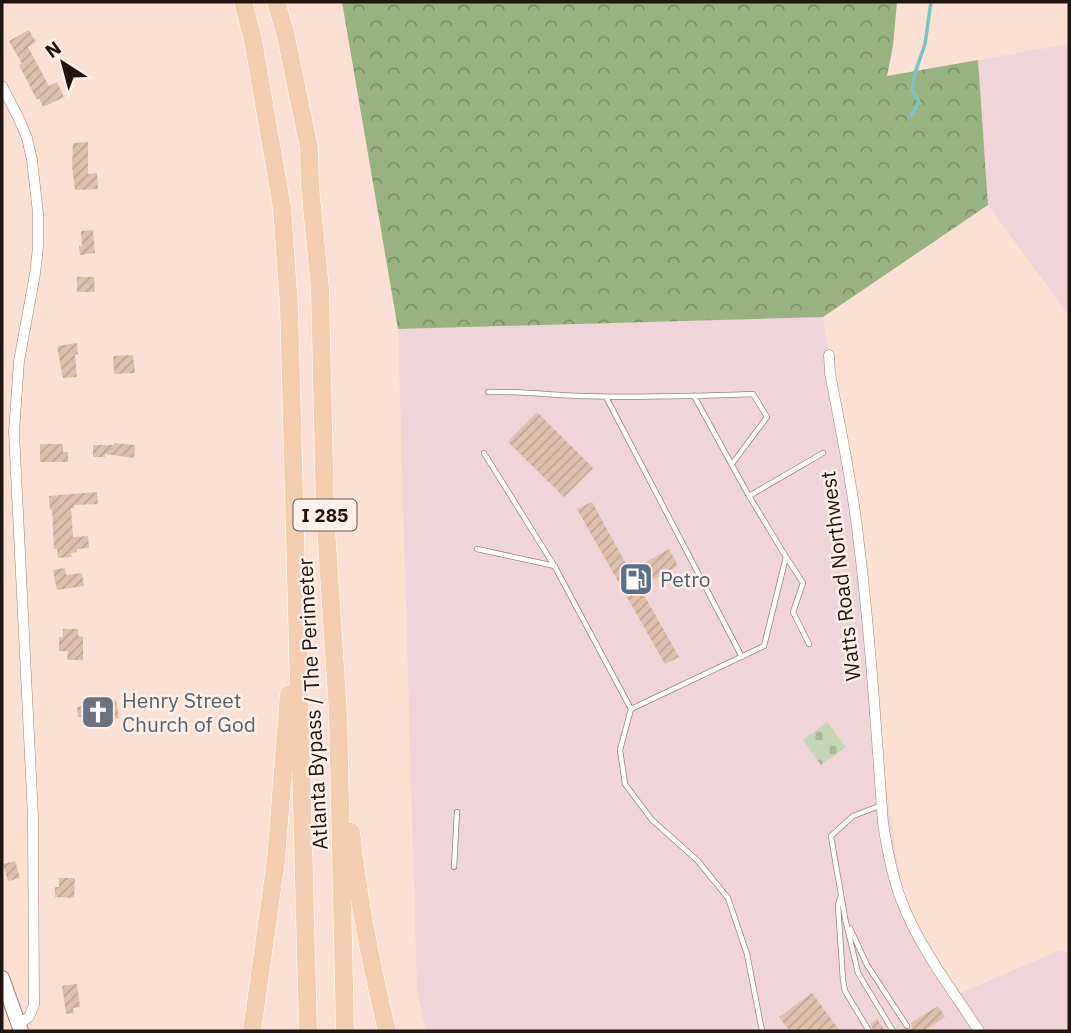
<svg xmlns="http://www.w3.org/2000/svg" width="1071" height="1033" font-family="'IBM Plex Sans',sans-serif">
<defs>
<pattern id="forest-crowns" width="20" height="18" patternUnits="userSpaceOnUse" patternTransform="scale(1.75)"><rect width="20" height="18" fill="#98b381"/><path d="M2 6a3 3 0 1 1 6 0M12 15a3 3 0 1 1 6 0" fill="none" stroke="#7c9068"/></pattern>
<pattern id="cemetery-stones" width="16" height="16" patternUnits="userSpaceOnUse" patternTransform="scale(1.75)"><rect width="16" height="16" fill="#c4d6b6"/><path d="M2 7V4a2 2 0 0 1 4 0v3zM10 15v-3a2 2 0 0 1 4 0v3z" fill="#a8b79b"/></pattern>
<pattern id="building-hatch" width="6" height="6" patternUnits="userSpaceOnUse" patternTransform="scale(1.75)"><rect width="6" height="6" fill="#debfab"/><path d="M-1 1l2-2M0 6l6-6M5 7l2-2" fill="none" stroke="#bea392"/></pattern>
</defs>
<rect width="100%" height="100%" fill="#fce0d3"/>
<path fill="#efd5d9" d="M1069,44V316L988,205L978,60Z
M823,317L863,550L879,741L906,917L961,993L1060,950L1069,953V1031H426L417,991L398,329Z"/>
<path fill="url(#forest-crowns)" d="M342,2H897L893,46L887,76L978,60L988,205L823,317L398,329Z"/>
<path fill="url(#cemetery-stones)" d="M827,722L846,747L821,765L803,740Z"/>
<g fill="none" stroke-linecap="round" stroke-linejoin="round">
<path stroke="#78c5c8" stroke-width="3.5" d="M911,116L919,102L912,89L915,73L925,44L931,2"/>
</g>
<path fill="url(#building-hatch)" d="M29,30L36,42L28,47L49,86L57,82L64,97L43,107L39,98L37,100L19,65L22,64L9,41Z
M88,142V174L97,173L98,189L75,190L72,166L73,143Z
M93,230L95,253L80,255L79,246H82L81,231Z
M77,277H94L95,292H77Z
M77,343L78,354L75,355L77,377L63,378L57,346Z
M133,355L135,373L114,374L113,356Z
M537,412L593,468L564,497L508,442Z
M114,443L135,445L134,458L105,454V457H93V445H114Z
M40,444H63V452H68V462H40Z
M97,492L98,504L74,505V508H71L73,537L88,536L89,548L77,549V552L71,553L72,557L58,558L57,549H54L52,509L50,510L49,496Z
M592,502L630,571L669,549L678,566L640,588L679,657L665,664L577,509Z
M65,568L66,575L82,573L84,586L57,590L53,570Z
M63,629H78V636L83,637V660H67L68,651H59V637H63Z
M108,699V701L116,700L119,718L84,723L83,717H78L77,707L83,706L82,702Z
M15,861L20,878L8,881L3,864Z
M59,878H75L74,898L55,897V887H59Z
M77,984L80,1007L73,1008L74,1013L66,1014L62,986Z
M812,993L840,1031H790L779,1017Z
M938,1006L945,1017L924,1031H899L903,1029L909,1030L912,1028L911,1023Z
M877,1019L885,1031H874L870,1024Z"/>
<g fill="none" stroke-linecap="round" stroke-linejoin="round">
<g stroke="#a28273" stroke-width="6">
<path id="lane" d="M488,392C519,391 549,395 580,396C638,398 696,396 753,394L767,417L732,464
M606,397L742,657
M484,453L555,567L631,709L620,750L625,784L652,820L697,860L728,898L747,954L762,1031
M749,496L823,453
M477,549L555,566
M787,558L803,583L793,612L809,644
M631,709L764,646L786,557L749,496L694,396
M882,805L853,816L831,836L845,918L858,973L893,1031
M454,867L457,812
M841,896L838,905L843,980L845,991L869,1031
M850,928L867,965L907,1026"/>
</g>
<g stroke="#a28273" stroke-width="11">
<path id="street" d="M2,86L19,119L27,138L32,160L38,213V247L35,274L19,361L14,432L33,817L34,1005L29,1017L19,1024
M829,355L830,373C840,427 852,481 858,536C870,631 876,727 883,823C887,849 892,877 902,902C919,947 953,991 979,1031"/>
</g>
<g stroke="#a28273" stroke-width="16">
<path id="secondary" d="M2,978L21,1031"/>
</g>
<g stroke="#fff" stroke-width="19">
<path id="highway" d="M243,2L253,40L282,208L289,306L308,1031
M276,2L285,32L309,148L310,186L320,289L325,512L338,714L345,1031
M351,832C358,899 371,965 387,1031
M252,1031L276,860L289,694"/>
</g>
<use href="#lane" stroke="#fff" stroke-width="4.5"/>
<use href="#street" stroke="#fff" stroke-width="10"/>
<use href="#secondary" stroke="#fff" stroke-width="14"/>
<use href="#highway" stroke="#f4ceb0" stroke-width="18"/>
</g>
<defs>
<g id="fuel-square" transform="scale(1.75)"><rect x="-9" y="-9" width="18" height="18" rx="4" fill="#5c6f8a" stroke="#fff0ea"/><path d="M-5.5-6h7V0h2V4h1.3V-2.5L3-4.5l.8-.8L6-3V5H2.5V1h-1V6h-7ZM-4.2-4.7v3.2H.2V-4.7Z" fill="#fff"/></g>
<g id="church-square" transform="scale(1.75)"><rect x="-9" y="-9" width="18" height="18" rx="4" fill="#6b7280" stroke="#fff0ea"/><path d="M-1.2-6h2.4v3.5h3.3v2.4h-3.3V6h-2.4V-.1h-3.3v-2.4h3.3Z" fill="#fff"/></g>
</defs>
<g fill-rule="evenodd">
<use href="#fuel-square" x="636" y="579"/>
<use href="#church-square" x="98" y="712"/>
</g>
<g text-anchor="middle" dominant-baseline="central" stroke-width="5" stroke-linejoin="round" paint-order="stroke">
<rect fill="#fff0ea" stroke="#645751" stroke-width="2" x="293.5" y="499.5" width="63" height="31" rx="5"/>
<g font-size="19" font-weight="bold" fill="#211510">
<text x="325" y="515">I 285</text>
</g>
<g font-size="21" fill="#211510" stroke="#fff0ea">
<text transform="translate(840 576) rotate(-97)">Watts Road Northwest</text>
<text transform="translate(312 704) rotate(-93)">Atlanta Bypass / The Perimeter</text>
</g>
<g font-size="21" fill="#4e5e75" stroke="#fff0ea" text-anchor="start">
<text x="660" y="579">Petro</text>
</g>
<g font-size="21" fill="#5b616d" stroke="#fff0ea" text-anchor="start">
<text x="122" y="700">Henry Street<tspan x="122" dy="24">Church of God</tspan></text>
</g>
</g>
<rect width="1071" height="1033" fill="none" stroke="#211510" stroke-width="7"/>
<g transform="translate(63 63) rotate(324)" stroke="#fff0ea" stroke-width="5" paint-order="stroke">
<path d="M0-5L12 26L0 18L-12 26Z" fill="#211510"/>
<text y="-10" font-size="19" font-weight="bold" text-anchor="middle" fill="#211510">N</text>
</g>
</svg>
